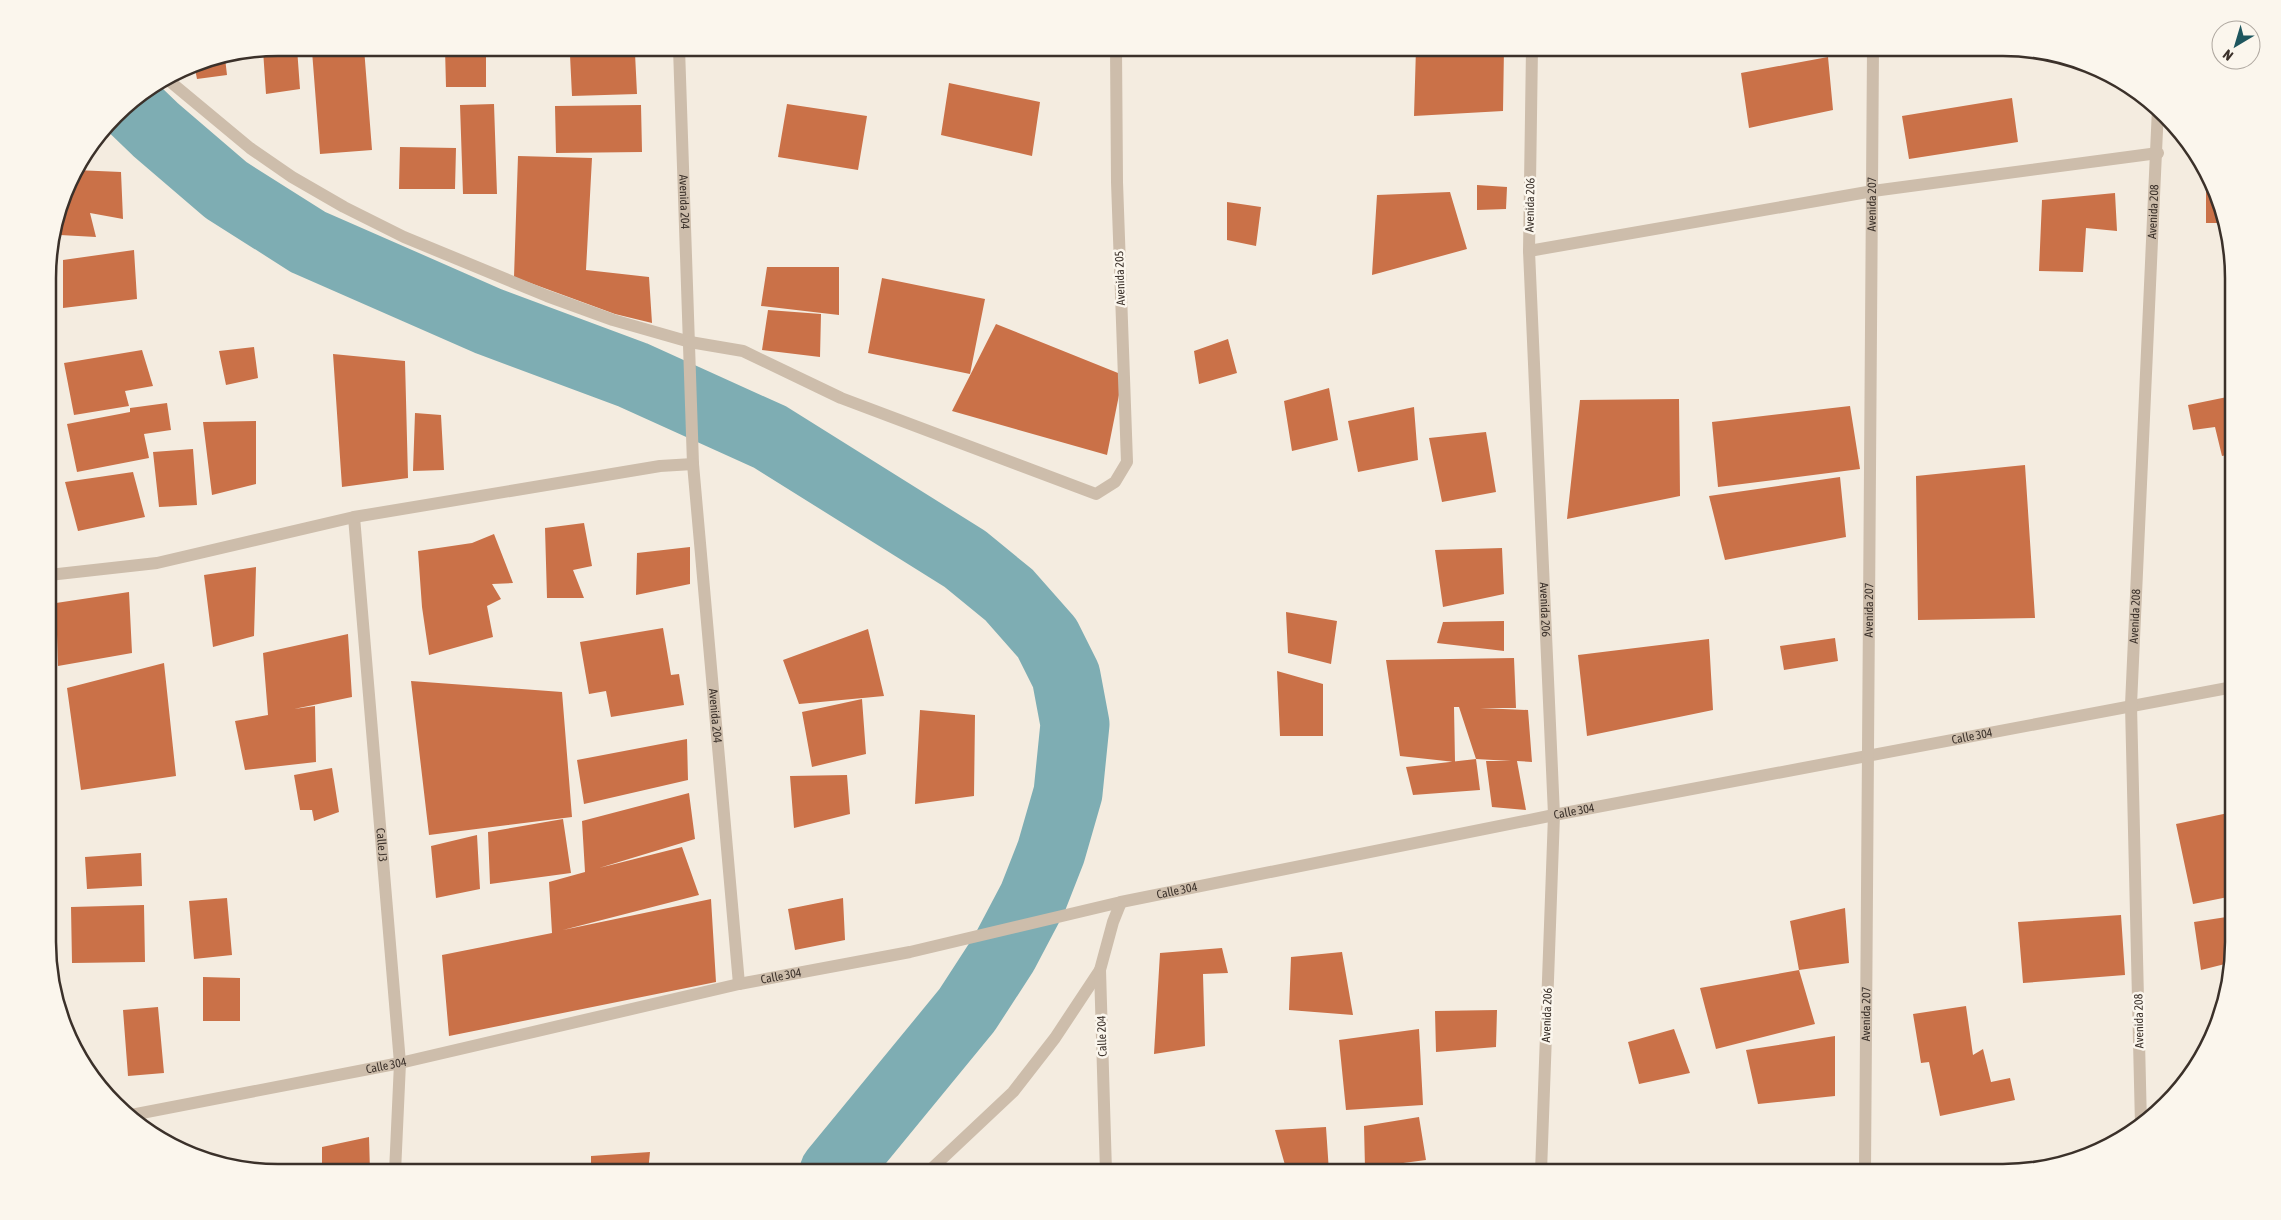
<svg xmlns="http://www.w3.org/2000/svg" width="2281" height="1220" font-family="'Asap Condensed',sans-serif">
<rect width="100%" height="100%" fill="#f4ece0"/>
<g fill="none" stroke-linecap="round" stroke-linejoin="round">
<path stroke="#7eadb3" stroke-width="69" d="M128,103L156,130L226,190L308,242L488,321L633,375L770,437L965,559L1009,595L1047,638L1066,676L1075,724L1068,793L1051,852L1033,898L1004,953L967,1010L834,1172"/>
</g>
<path fill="#ca7148" d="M278,48H297L300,89L266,94L263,50Z
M364,48L372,150L320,154L312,51Z
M445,48H486V87H446Z
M1416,48H1504L1503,111L1414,116Z
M635,53L637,94L572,96L570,55Z
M1828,57L1833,110L1749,128L1741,73Z
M225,58L227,75L197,79L194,64Z
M949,83L1040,102L1032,156L941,135Z
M2012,98L2018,142L1909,159L1902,116Z
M494,104L497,194H463L460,105Z
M787,104L867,116L858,170L778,157Z
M641,105L642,152L556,153L555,106Z
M400,147L456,148L455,189H399Z
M518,156L592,158L586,270L649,277L652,323L615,314L514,277Z
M75,170L121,172L123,219L90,213L96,237L60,235L59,221L71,176Z
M1477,185L1507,187L1506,209L1477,210Z
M2206,190H2210L2222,223H2206Z
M1450,192L1467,249L1372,275L1377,195Z
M2115,193L2117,231L2086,228L2083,272L2039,271L2042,200Z
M1227,202L1261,207L1256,246L1227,240Z
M134,250L137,299L63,308V260Z
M767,267H839V315L761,306Z
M882,278L985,299L970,374L868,353Z
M768,310L821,314L820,357L762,350Z
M996,324L1123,375L1107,455L952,411Z
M1228,339L1237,373L1199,384L1194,351Z
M254,347L258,378L226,385L219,351Z
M142,350L153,386L125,391L129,406L74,415L64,363Z
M333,354L405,361L408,478L342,487Z
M1329,388L1338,440L1292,451L1284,401Z
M2232,396V454L2222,456L2215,427L2193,430L2188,405Z
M1679,399L1680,496L1567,519L1580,400Z
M167,403L171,430L144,434L149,458L77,472L67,424L130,412V408Z
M1850,406L1860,469L1718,487L1712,422Z
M1414,407L1418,460L1358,472L1348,421Z
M415,413L441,415L444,470L413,471Z
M256,421V484L212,495L203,422Z
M1486,432L1496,492L1442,502L1429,438Z
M193,449L197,505L159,507L153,452Z
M2025,465L2035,618L1918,620L1916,476Z
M133,472L145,517L78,531L65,482Z
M1840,477L1846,537L1725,560L1709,496Z
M584,523L592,566L573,570L584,598H547L545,528Z
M494,534L513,583L492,584L501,599L487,606L493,637L429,655L422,607L418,551L472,543Z
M690,547V584L636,595L637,553Z
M1502,548L1504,594L1443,607L1435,550Z
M256,567L254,636L213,647L204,575Z
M129,592L132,653L58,666L56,603Z
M1286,612L1337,621L1331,664L1288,653Z
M1504,621V651L1437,643L1443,622Z
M663,628L671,675L679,674L684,705L611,717L606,691L589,694L580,642Z
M868,629L884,696L799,704L783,660Z
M348,634L352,697L294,709L315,706L316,762L245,770L235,721L268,715L263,653Z
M1835,638L1838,661L1784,670L1780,646Z
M1709,639L1713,710L1587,736L1578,655Z
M1514,658L1516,708H1480L1528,710L1532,762L1517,761L1526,810L1492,807L1486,761H1511L1476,759L1480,790L1413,795L1406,767L1476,759L1459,707H1454L1455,762L1400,756L1386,660Z
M164,663L176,776L81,790L67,688Z
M1277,671L1323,684V736H1280Z
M411,681L562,692L572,817L429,835Z
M862,699L866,754L812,767L802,712Z
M920,710L975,715L974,796L915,804Z
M687,739L688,780L584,804L577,760Z
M332,768L339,812L314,821L312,810H300L294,775Z
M847,775L850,814L794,828L790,776Z
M689,793L695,839L599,868L682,847L699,895L563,930L711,899L716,982L449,1036L442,955L552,933L549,882L585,872L582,821Z
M2233,812V896L2193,904L2176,824Z
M563,819L571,873L490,884L488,832Z
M477,835L480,889L436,898L431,846Z
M141,853L142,886L87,889L85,857Z
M227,898L232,955L194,959L189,901Z
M843,898L845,940L795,950L788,909Z
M144,905L145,962L72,963L71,907Z
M1845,908L1849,963L1799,970L1815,1024L1716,1049L1700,988L1799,970L1790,921Z
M2121,915L2125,975L2023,983L2018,922Z
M2233,916V943L2229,963L2201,970L2194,922Z
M1222,948L1228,973L1203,974L1205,1046L1154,1054L1160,953Z
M1342,952L1353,1015L1289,1010L1291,957Z
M203,977L240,978V1021H203Z
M1966,1006L1973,1055L1983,1049L1991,1082L2010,1078L2015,1100L1940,1116L1929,1062L1921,1063L1913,1014Z
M158,1007L164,1073L128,1076L123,1010Z
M1497,1010L1496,1047L1436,1052L1435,1011Z
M1419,1029L1423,1105L1346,1110L1339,1040Z
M1674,1029L1690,1073L1639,1084L1628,1042Z
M1835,1036V1096L1758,1104L1746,1050Z
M1419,1117L1426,1160L1365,1168L1364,1126Z
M1326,1127L1329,1172H1287L1275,1130Z
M369,1137L370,1172H322V1147Z
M650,1152L648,1172H591V1156Z
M1054,1165L1078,1172H1053Z"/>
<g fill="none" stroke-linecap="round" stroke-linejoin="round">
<path stroke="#cdbdab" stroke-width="12" d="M167,79L250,148L292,177L344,207L404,237L547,296L613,320L690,342"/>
<g stroke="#cdbdab" stroke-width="12">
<path id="s1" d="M679,48L693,464L739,984"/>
<path id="s2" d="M1532,48L1529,251L1554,815L1541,1172"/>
<path d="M1529,251L1873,191L2158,153"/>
<path d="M690,342L743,351L841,398L1096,494L1115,482L1127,462L1117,182L1116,48"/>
<path id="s3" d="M354,517L400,1063L395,1172"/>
<path d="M49,575L157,563L354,517L660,466L693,464"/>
<path id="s4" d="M126,1116L400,1063L739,984L910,952L1121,902L1554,815L2233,687"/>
<path id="s5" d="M2141,1125L2131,705L2158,108"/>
<path d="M928,1172L1013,1092L1055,1038L1100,970"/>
<path d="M1106,1172L1100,970L1113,922L1121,902"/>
<path id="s6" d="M1865,1172L1873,48"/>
</g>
</g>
<g text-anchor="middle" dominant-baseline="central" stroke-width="5" stroke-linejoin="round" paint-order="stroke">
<g font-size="12" fill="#3b312a" stroke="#fbf6ed">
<text stroke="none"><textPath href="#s1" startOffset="154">Avenida 204</textPath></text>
<text transform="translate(1530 205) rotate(-89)">Avenida 206</text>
<text stroke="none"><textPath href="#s6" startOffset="968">Avenida 207</textPath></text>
<text stroke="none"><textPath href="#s5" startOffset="914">Avenida 208</textPath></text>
<text transform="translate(1120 278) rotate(-92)">Avenida 205</text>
<text stroke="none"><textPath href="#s2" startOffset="562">Avenida 206</textPath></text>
<text stroke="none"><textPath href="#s6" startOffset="562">Avenida 207</textPath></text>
<text stroke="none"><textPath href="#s5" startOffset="509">Avenida 208</textPath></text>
<text stroke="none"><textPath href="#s1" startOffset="669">Avenida 204</textPath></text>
<text stroke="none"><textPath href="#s4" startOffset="1885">Calle 304</textPath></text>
<text stroke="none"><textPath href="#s4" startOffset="1480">Calle 304</textPath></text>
<text stroke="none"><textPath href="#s3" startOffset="329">Calle J3</textPath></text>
<text stroke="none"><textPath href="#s4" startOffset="1075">Calle 304</textPath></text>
<text stroke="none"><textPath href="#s4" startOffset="670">Calle 304</textPath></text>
<text transform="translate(1547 1015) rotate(-88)">Avenida 206</text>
<text stroke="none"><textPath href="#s6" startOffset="158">Avenida 207</textPath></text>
<text transform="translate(2139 1021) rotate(-91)">Avenida 208</text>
<text transform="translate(1102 1036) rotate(-92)">Calle 204</text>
<text stroke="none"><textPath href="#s4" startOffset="265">Calle 304</textPath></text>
</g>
</g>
<path d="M0 0H2281V1220H0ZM278 56H2003A222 222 0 0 1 2225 278V942A222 222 0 0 1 2003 1164H278A222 222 0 0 1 56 942V278A222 222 0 0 1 278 56Z" fill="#fbf6ed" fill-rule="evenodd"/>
<path fill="none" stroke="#3b312a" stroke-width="2.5" d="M278 56H2003A222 222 0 0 1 2225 278V942A222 222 0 0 1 2003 1164H278A222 222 0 0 1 56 942V278A222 222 0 0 1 278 56Z"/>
<g transform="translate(2236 45) rotate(218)"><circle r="24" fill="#fbf6ed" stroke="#aea79f"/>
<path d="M0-4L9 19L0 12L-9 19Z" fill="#1e565e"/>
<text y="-8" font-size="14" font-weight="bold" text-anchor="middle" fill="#3b312a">N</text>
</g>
</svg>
